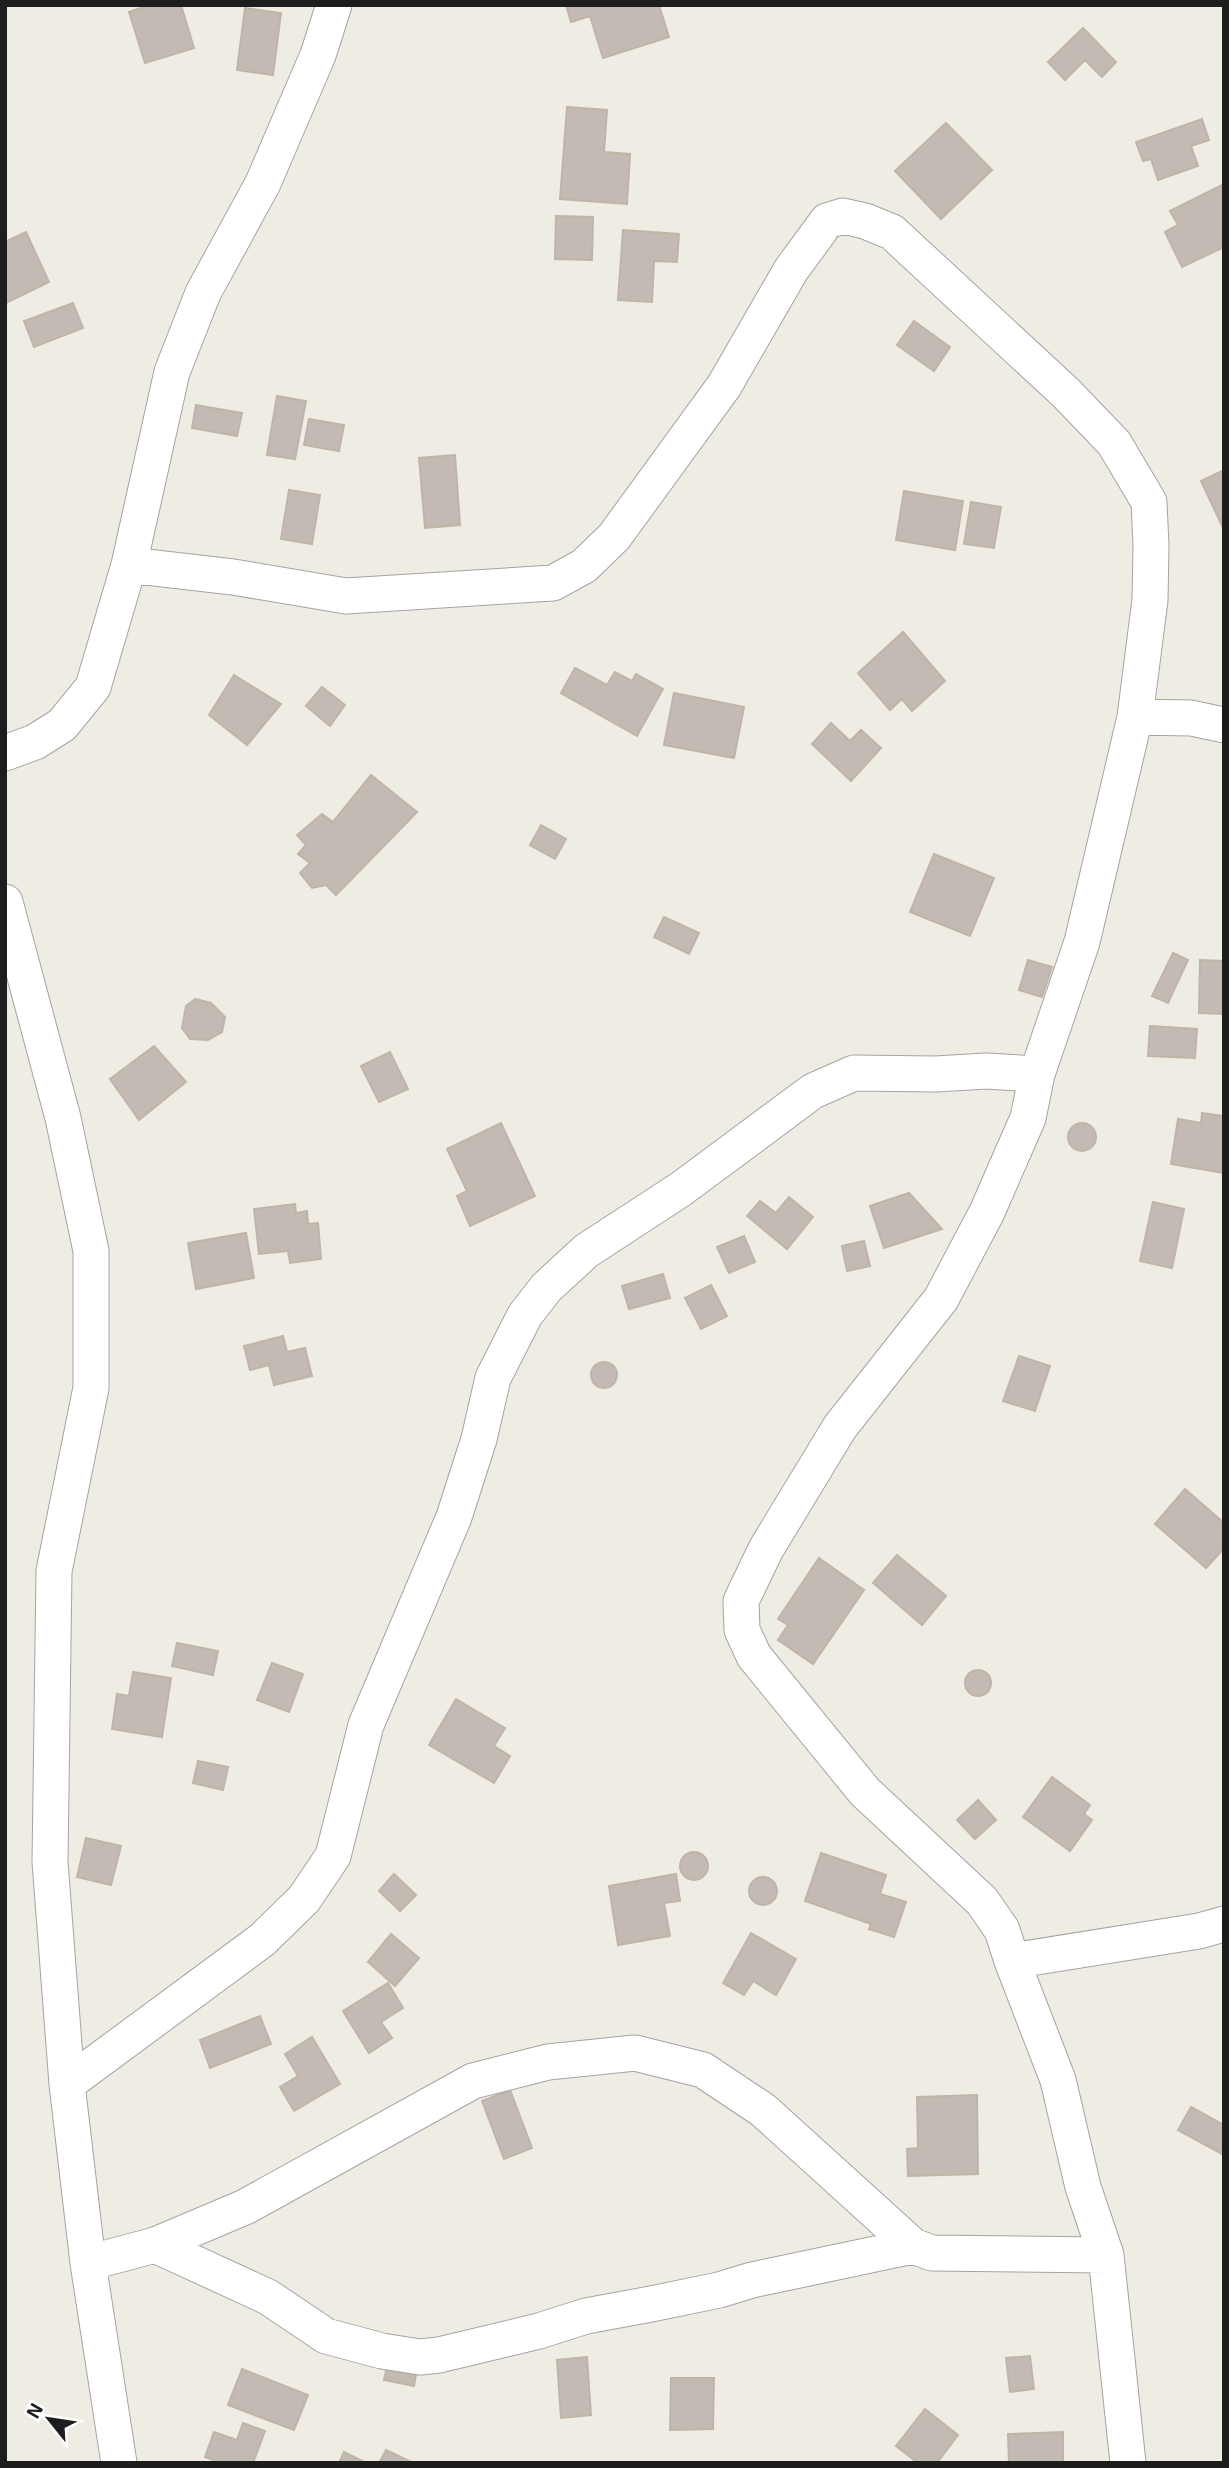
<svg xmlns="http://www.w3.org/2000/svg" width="1229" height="2468" font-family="'Exo 2',sans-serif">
<rect width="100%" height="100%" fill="#eeece3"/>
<path fill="#c3bbb3" stroke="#c0b4a6" stroke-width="2" d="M150,5H181L194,48L145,63L129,12Z
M566,5H659L669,37L603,58L590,16L571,22Z
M245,8L281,13L273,75L237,70Z
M1083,28L1116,62L1102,77L1085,60L1065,80L1048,62Z
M567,107L607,110L604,152L630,154L627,204L560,199Z
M1202,119L1209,140L1191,146L1198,166L1158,180L1151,159L1143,161L1136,142Z
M946,123L992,170L941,219L895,171Z
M1224,184V247L1182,267L1165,232L1178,225L1170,211Z
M556,216L593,217L592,260L555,259Z
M623,230L679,234L677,262L654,261L652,302L618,300Z
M26,232L49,282L6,303L5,242Z
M73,303L83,328L34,347L24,321Z
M914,321L950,347L934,371L897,345Z
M277,396L306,401L295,459L267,455Z
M196,405L242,413L237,436L192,428Z
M309,419L344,425L339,451L304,445Z
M455,455L460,525L425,528L419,458Z
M1224,470V530L1201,481Z
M289,490L320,495L312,544L281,539Z
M904,491L963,501L955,550L896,540Z
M971,502L1001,507L994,548L964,544Z
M903,632L945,681L912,711L902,699L890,710L858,673Z
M575,668L607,685L615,672L632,681L636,674L663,689L637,736L561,693Z
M234,675L281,704L247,745L209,715Z
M322,687L345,705L330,726L306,706Z
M674,693L744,707L734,758L664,745Z
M831,723L850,741L861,730L881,748L851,781L812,744Z
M371,775L417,812L336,895L326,885L312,888L300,873L310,863L298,854L306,845L297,835L322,814L333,822Z
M541,825L566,839L555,859L530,845Z
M934,854L994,878L970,936L910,912Z
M664,917L699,933L689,954L654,937Z
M1173,953L1188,960L1168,1003L1152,996Z
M1028,960L1052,967L1042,997L1019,990Z
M1200,960L1224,961V1014L1199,1013Z
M195,999L211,1003L225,1017L222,1032L208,1040L190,1039L182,1028L186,1006Z
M1150,1026L1197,1029L1195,1058L1148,1056Z
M154,1046L186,1082L139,1120L110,1079Z
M390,1052L408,1089L379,1102L361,1066Z
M1202,1113L1224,1116V1173L1171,1164L1178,1119L1201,1123Z
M1068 1137a14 14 0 1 1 28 0a14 14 0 1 1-28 0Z
M501,1123L535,1196L470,1226L457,1196L467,1191L447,1149Z
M909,1193L942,1229L884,1248L870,1206Z
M789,1197L813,1217L787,1249L747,1216L760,1201L776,1213Z
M1153,1202L1184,1209L1172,1268L1140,1261Z
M295,1204L296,1213L307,1211L308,1224L318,1223L321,1259L290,1263L288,1251L259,1254L254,1209Z
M246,1233L254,1278L196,1289L188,1243Z
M744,1236L755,1262L729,1273L717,1247Z
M864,1241L870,1266L847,1271L842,1246Z
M663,1274L670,1298L629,1309L622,1286Z
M711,1285L727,1316L701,1329L685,1298Z
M283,1336L287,1352L305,1348L312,1376L274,1385L269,1365L250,1370L244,1346Z
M1019,1356L1050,1366L1035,1411L1003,1401Z
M591 1375a13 13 0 1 1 26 0a13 13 0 1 1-26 0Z
M1185,1489L1224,1523V1548L1206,1568L1155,1524Z
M897,1555L946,1596L922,1625L873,1583Z
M819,1558L864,1590L813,1664L778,1640L788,1625L778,1619Z
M177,1643L218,1651L213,1675L172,1666Z
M272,1663L303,1674L289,1712L257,1700Z
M965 1683a13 13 0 1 1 26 0a13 13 0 1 1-26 0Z
M133,1672L171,1678L162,1737L112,1729L117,1694L129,1696Z
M456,1699L505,1728L494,1746L510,1756L494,1783L429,1745Z
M198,1761L228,1767L223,1790L193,1783Z
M1052,1777L1090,1805L1084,1814L1092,1820L1070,1851L1023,1817Z
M978,1800L996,1820L975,1839L957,1820Z
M86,1838L121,1846L111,1885L77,1877Z
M680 1866a14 14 0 1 1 28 0a14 14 0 1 1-28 0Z
M821,1853L886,1875L880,1894L906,1902L894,1937L869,1929L871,1924L805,1901Z
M394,1874L416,1895L400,1911L379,1891Z
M676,1874L680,1901L664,1903L670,1936L618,1945L609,1886Z
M749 1891a14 14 0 1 1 28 0a14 14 0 1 1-28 0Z
M751,1933L796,1959L776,1995L753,1981L744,1995L723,1983Z
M391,1934L419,1958L395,1986L368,1962Z
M388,1983L403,2008L381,2022L392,2038L369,2053L343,2011Z
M260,2016L271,2044L210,2068L200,2040Z
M312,2037L340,2084L294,2111L280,2087L298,2076L285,2054Z
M510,2090L532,2148L504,2159L482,2101Z
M977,2095L978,2174L908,2176L907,2149L918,2148L917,2097Z
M1191,2107L1224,2125V2155L1178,2130Z
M1030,2356L1034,2389L1010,2392L1006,2358Z
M389,2357L418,2363L414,2386L384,2380Z
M587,2357L591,2415L561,2418L557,2360Z
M242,2369L308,2395L294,2430L228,2405Z
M671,2378H714L713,2429L670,2430Z
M925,2409L958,2435L937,2463H918L896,2446Z
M243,2423L265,2431L253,2463H221L205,2457L214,2432L237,2440Z
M1063,2432V2463H1009L1008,2434Z
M386,2450L413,2463H379Z
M344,2452L366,2463H339Z"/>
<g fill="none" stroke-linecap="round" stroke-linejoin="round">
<g stroke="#a4a4a4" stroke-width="37">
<path id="minor" d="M129,565L233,577L346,596L553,583L584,566L614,537L724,386L791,270L827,221L843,216L865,221L892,232L1066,393L1114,443L1149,502L1151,546L1150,600L1135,717L1082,942L1037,1074L1028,1118L987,1212L941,1299L840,1427L766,1549L741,1601L742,1630L754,1656L865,1792L982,1901L1002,1930L1012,1961L1058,2080L1083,2187L1106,2255L1128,2463
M1135,717L1191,718L1224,725
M5,753L35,742L62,725L93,687L129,565L172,372L203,293L263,183L318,55L334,5
M5,902L63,1118L91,1251V1388L54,1571L50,1862L67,2084L88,2263L119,2463
M1012,1961L1199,1931L1224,1924
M67,2084L262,1940L304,1899L333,1856L366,1725L454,1517L479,1439L493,1378L525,1315L546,1288L586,1251L681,1189L813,1091L854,1073L936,1074L986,1071L1037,1074
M155,2245L268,2297L326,2336L382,2351L420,2357L439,2355L539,2331L586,2316L651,2304L719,2290L752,2280L913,2246L932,2253L1106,2255
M88,2263L155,2245L245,2207L473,2081L548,2062L635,2053L703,2070L763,2110L913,2246"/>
</g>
<use href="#minor" stroke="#fff" stroke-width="35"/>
</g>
<rect width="1229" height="2468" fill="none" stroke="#1d1d1d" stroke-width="14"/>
<g transform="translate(49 2419) rotate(300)" stroke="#ffffff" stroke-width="5" paint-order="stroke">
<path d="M0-5L12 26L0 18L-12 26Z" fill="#1d1d1d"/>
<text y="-10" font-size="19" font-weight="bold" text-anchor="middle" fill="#1d1d1d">N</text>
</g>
</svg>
